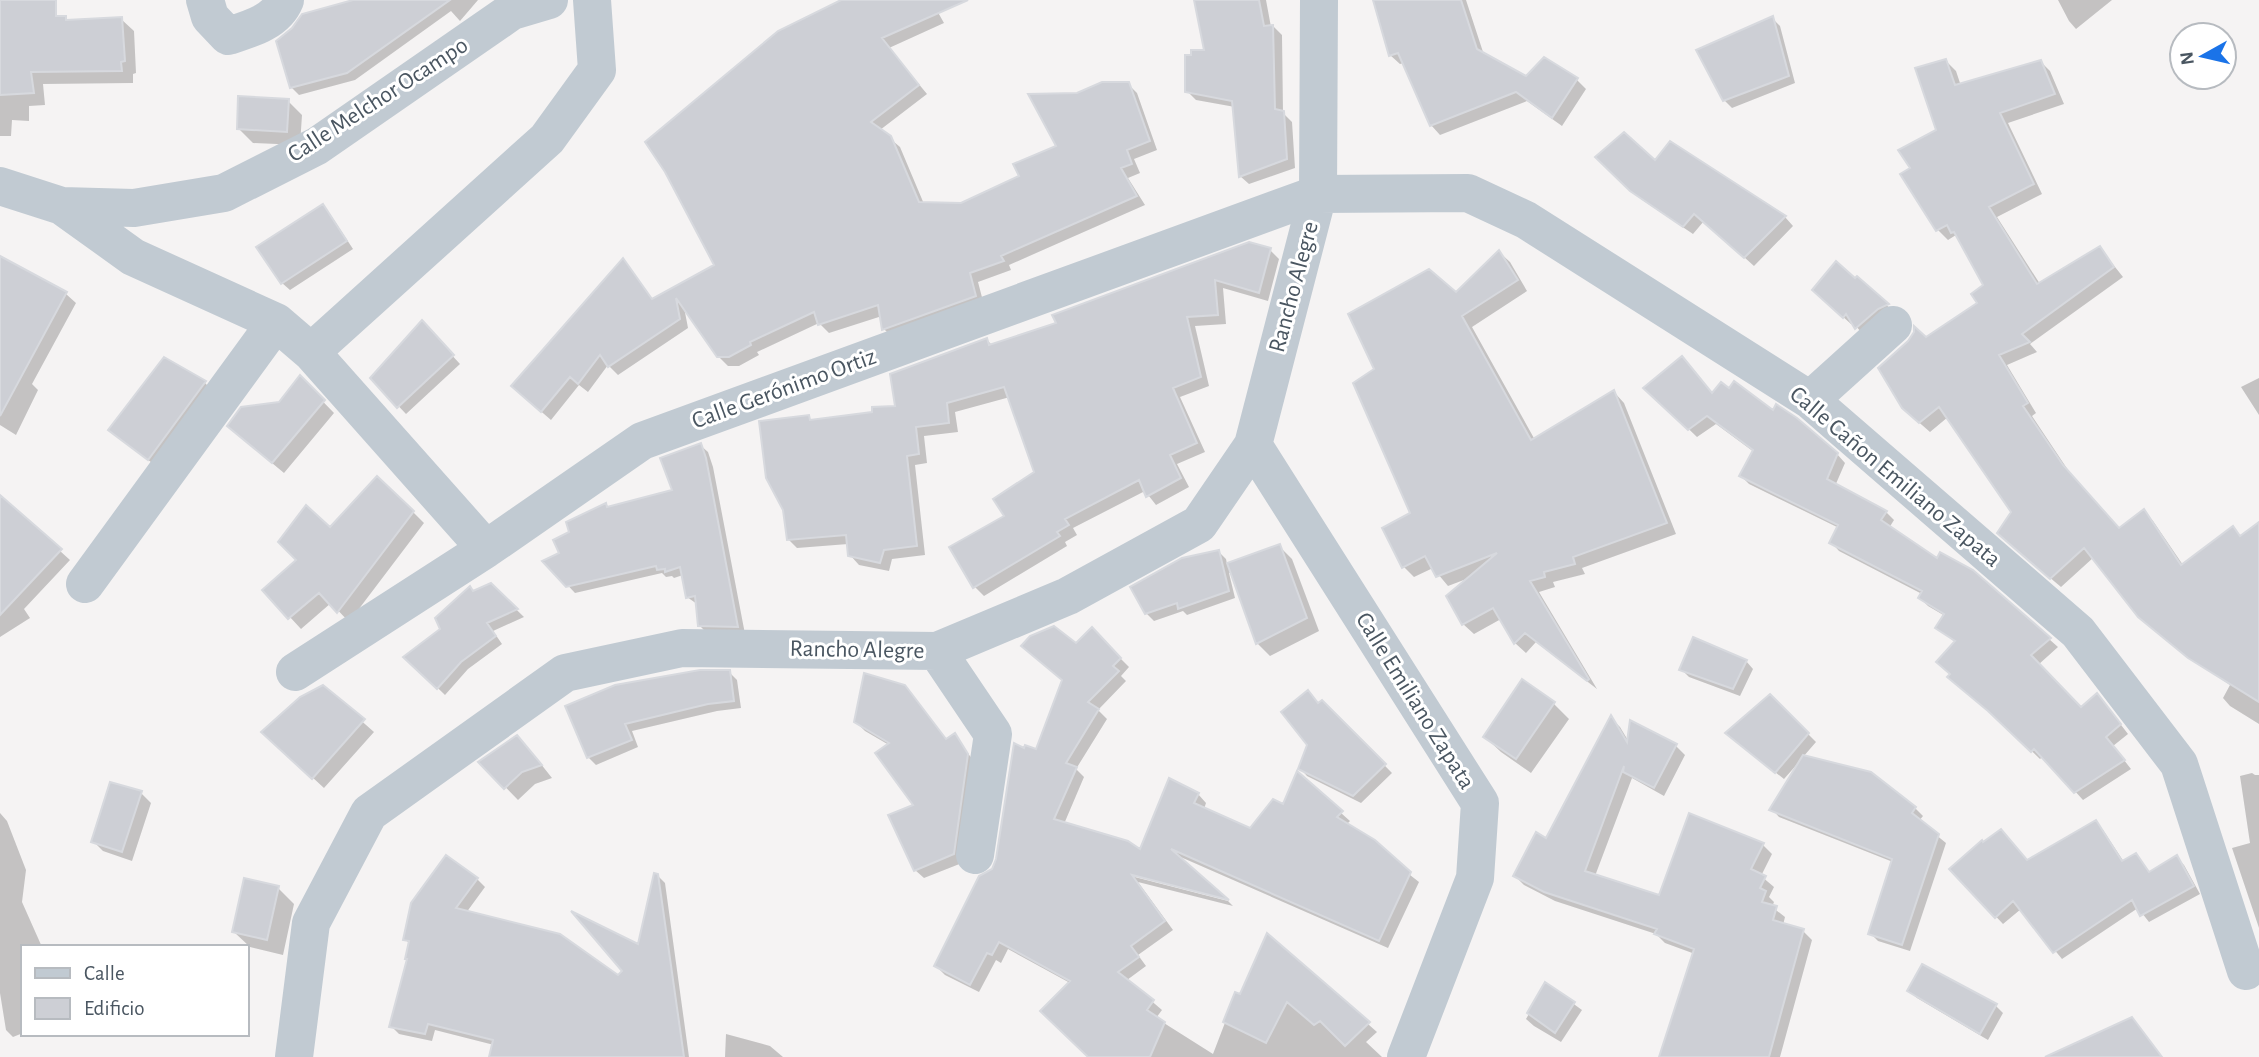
<svg xmlns="http://www.w3.org/2000/svg" width="2259" height="1057" font-family="'Alegreya Sans',sans-serif">
<rect width="100%" height="100%" fill="#f5f3f3"/>
<path fill="#0003" d="M359,0H478L460,21L451,11L355,80L299,95L291,87Z
M845,0H931L944,23L889,48L927,94L880,130L900,147L924,204H962L1021,177L1059,147L1077,95L1128,84L1137,93L1157,150L1134,159L1140,173L1128,178L1145,205L1009,265L1011,270L978,282L984,305L893,338L884,329L882,316L829,333L819,323L757,352L759,355L739,366H728L718,356L684,307L688,328L618,375L608,365L588,392L579,385L551,420L522,395L623,261L653,300L716,266Z
M1196,0H1266L1271,27L1273,26L1282,35L1283,113L1292,122L1295,168L1249,184L1240,176L1235,107L1196,100L1187,91L1206,52Z
M1384,0H1466L1484,55L1526,79L1577,80L1586,89L1562,126L1527,101L1440,135L1431,125L1404,63L1400,64L1390,55Z
M2058,0H2112L2076,29L2069,21Z
M121,19L134,31L136,73L133,74V83L43,84L45,105L29,106V121L12,120L11,136H0V26Z
M1773,19L1780,26L1795,83L1732,108L1724,100Z
M1946,61L1956,71L1961,86L2041,62L2050,71L2064,104L2008,123L2042,194L1997,217L2040,284L2100,248L2123,277L2030,344L2037,352L2007,365L2036,413L2032,416L2072,476L2119,529L2144,511L2153,521L2183,565L2241,537L2259,524V588L2094,557L2061,587L2009,543L2013,512L1948,417L1930,432L1914,418L1926,339L1980,304L1986,286L1962,242L1956,235L1948,240L1938,230L1903,175L1912,169L1938,130Z
M288,101L302,115L300,145L253,143L238,128Z
M1671,143L1785,217L1793,226L1754,266L1704,221L1693,234L1641,199L1598,157L1655,163Z
M323,206L330,214L353,249L290,290L282,283Z
M1270,250L1279,259L1268,301L1223,288L1226,324L1195,326L1209,386L1180,397L1205,452L1177,464L1189,487L1156,505L1145,491L1073,528L1077,535L1065,542L1067,546L984,596L975,587L1007,517L1036,472L1010,397L955,412L958,432L924,436L927,463L915,465L925,555L892,559L889,571L859,565L850,555L848,544L797,548L788,539L808,417L813,422L874,413L897,407L987,340L993,346Z
M1499,252L1510,262L1527,291L1472,327L1535,440L1614,392L1624,403L1676,534L1582,568L1585,574L1553,582L1555,587L1539,592L1597,689L1536,642L1526,653L1515,643L1501,619L1474,634L1463,624L1469,578L1448,586L1433,568L1414,577L1404,567L1384,528L1412,514L1376,370Z
M0,258L66,294L76,303L32,384L38,390L16,435L0,425Z
M1857,278L1894,312L1864,336L1853,322L1851,324L1822,298Z
M422,323L460,364L406,414L372,378Z
M300,378L334,413L284,473L241,437L280,403Z
M2259,378V415L2241,387Z
M205,383L212,390L156,466L110,430Z
M1646,388L1713,395L1837,454L1845,463L1835,486L1886,512L1894,520L1889,528L1937,560L1972,571L2058,647L2038,665L2081,710L2097,695L2105,704L2128,734L2113,746L2131,769L2083,800L2043,756L2040,759L1999,719L1956,643L1937,627L1945,616L1928,606L1920,598L1922,594L1839,551L1831,542L1839,528L1749,484L1741,476L1754,452L1716,424L1697,437Z
M700,445L708,452L713,467L745,634L707,633L700,626L697,604L687,597L683,575L674,578L672,576L666,577L662,573L575,593L545,561L561,554L571,533L605,505L609,508L674,492Z
M0,497L70,560L24,609L30,618L0,637Z
M413,512L424,523L349,622L331,603L301,629L265,590L330,529Z
M1279,546L1292,559L1319,631L1270,656L1257,643L1232,572L1229,573L1235,598L1187,615L1183,611L1154,621L1146,613L1219,552L1226,559L1227,564Z
M491,585L524,617L493,631L502,644L468,669L445,695L406,657L442,629L474,593Z
M1092,630L1129,667L1121,676L1126,681L1098,710L1107,719L1076,769L1084,777L1064,824L1141,851L1198,794L1206,803L1204,809L1250,830L1284,807L1297,774L1350,821L1346,825L1419,882L1388,948L1176,855L1124,871L1123,874L1228,901L1233,906L1138,882L1173,930L1138,955L1146,966L1127,980L1162,1010L1156,1018L1213,1054L1236,994L1241,996L1268,936L1377,1032L1366,1042L1382,1057H1090L1070,983L1008,949L1001,963L996,960L979,992L945,975L936,966L993,870L1077,645Z
M2259,649V724L2230,706L2223,698L2230,685L2189,657Z
M1746,661L1753,669L1740,696L1689,677L1681,669Z
M729,672L737,680L741,708L717,711L632,731L638,747L596,765L588,757L567,707Z
M1522,682L1554,704L1569,719L1531,773L1501,752L1485,737Z
M323,687L374,732L324,788L274,742Z
M904,687L947,740L954,735L976,764L962,863L924,878L915,870V806L889,745L865,731L856,722Z
M1308,692L1319,704L1322,702L1392,773L1361,803L1307,776L1300,768L1309,745Z
M1770,696L1816,742L1803,757L1870,773L1915,808L1923,816L1919,821L1946,843L1910,951L1878,941L1870,933L1893,862L1779,817L1772,809L1800,763L1799,762L1784,779L1735,741Z
M1611,718L1620,727L1629,742L1676,746L1685,755L1664,796L1632,778L1595,876L1660,897L1763,845L1772,854L1761,876L1774,887L1769,897L1774,902L1772,907L1785,917L1783,925L1803,931L1812,940L1780,1057H1670L1695,954L1665,943L1656,934L1555,901L1524,885L1515,876L1547,840Z
M529,749L552,778L535,784L518,800L481,762Z
M2252,773L2255,775H2259V928L2232,848L2250,843L2240,776Z
M141,793L151,803L132,861L103,851L93,841Z
M0,813L7,821L26,870L22,902L42,947H23V1033L13,1037L6,1030L0,993Z
M2096,823L2103,830L2124,862L2136,855L2150,873L2177,858L2184,865L2200,894L2149,922L2138,908L2062,959L2021,909L2003,924L1952,870L2028,862Z
M657,875L665,883L689,1057H491L494,1045L435,1030L432,1041L399,1034L391,1026L409,960L410,944L405,939L477,879L485,887L466,913L618,978L640,947Z
M278,888L294,904L283,955L250,947L234,932Z
M1546,984L1582,1010L1561,1042L1534,1026L1526,1019Z
M1909,991L1996,1006L2003,1013L1988,1040L1917,998Z
M726,1034L770,1046L783,1057H725Z"/>
<path fill="#cdcfd5" stroke="#d7d9de" stroke-width="2" d="M0,0H56V16H66V20L122,17L125,61L121,62L122,71L31,72L34,93L0,95Z
M353,0H450L347,73L290,88L276,41L292,28L302,14Z
M841,0H968L882,38L919,85L871,122L891,136L919,202L961,203L1019,176L1013,164L1056,146L1028,94L1077,93L1102,82H1129L1150,141L1127,150L1132,164L1121,168L1137,196L1001,256L1004,261L970,273L976,296L882,330L878,305L818,325L814,312L750,342L751,345L729,357H717L676,298L680,319L608,367L600,355L578,384L570,377L541,412L511,386L623,258L652,299L714,265L665,172L645,142L778,31Z
M1194,0H1259L1264,26L1273,25L1275,109L1284,111L1287,159L1239,177L1232,101L1185,92V55H1191V50H1204Z
M1373,0H1461L1477,49L1526,76L1544,57L1578,78L1552,118L1516,92L1430,126L1398,53L1389,56Z
M1773,16L1789,76L1723,101L1696,50Z
M1946,59L1955,85L2041,60L2055,94L2000,113L2034,184L1989,207L2037,284L2100,246L2114,267L2022,334L2030,342L1999,355L2028,403L2023,406L2063,465L2119,528L2144,509L2181,565L2233,526L2240,536L2259,522V702L2188,658L2138,617L2084,548L2050,579L1997,533L2011,512L1939,407L1919,423L1902,408L1878,368L1908,341L1914,332V326L1926,337L1977,303L1971,294L1983,285L1954,232L1951,233L1947,225L1936,231L1900,174L1910,168L1898,150L1936,130L1915,68Z
M238,96L289,99L287,132L237,129Z
M1624,132L1655,160L1670,141L1786,216L1744,258L1694,214L1683,227L1630,191L1595,157Z
M323,204L347,241L281,284L256,247Z
M1249,242L1271,248L1259,293L1215,280L1218,315L1187,317L1201,377L1173,388L1197,443L1170,455L1181,478L1146,497L1139,480L1065,519L1069,525L1057,532L1060,536L973,588L949,547L1004,516L993,499L1034,472L1004,387L947,403L949,423L916,427L919,454L907,456L917,546L884,550L880,563L848,556L846,535L787,540L783,510L766,478L759,421L809,415L810,420L872,412V407L895,406L890,374L987,338L989,345L1056,323L1052,315Z
M1499,250L1518,280L1462,316L1531,440L1614,390L1667,523L1573,557L1575,564L1544,572L1545,577L1530,581L1589,679L1587,681L1525,633L1514,644L1493,608L1462,625L1446,596L1497,553L1436,577L1425,556L1402,568L1382,528L1410,513L1353,383L1374,369L1348,314L1429,269L1456,292Z
M0,256L67,292L0,416Z
M1836,261L1855,278L1857,276L1889,304L1878,309L1855,329L1846,314L1843,318L1812,290Z
M422,320L454,355L397,408L370,378Z
M1682,356L1712,393L1721,382L1729,388L1734,381L1773,410L1776,404L1797,418L1838,453L1827,479L1887,511L1881,520L1937,558L1940,552L1973,570L2051,638L2031,655L2081,707L2097,693L2121,724L2106,737L2125,760L2074,793L2034,749L2031,752L1988,711L1947,677L1950,674L1936,662L1955,641L1935,628L1944,614L1918,598L1922,591L1829,543L1838,525L1739,476L1753,450L1707,416L1688,430L1643,388Z
M164,357L206,381L148,460L108,430Z
M300,375L325,400L272,463L227,426L241,407L279,402Z
M701,443L706,458L738,627L698,626L695,596L686,598L680,567L665,572V569L657,570L656,566L566,587L542,561L559,553L553,540L569,532L566,522L606,503L607,507L672,490L660,458Z
M377,476L414,511L337,613L319,593L288,619L262,590L296,560L278,542L306,505L330,527Z
M0,495L62,549L0,615Z
M1280,544L1307,618L1256,644L1227,563Z
M1219,550L1229,591L1178,609L1177,603L1145,614L1130,587L1182,558Z
M491,583L518,609L487,623L496,636L461,662L437,689L403,657L440,629L435,618L470,586L473,591Z
M1054,626L1076,643L1092,627L1121,658L1113,666L1119,671L1088,702L1099,709L1066,763L1077,767L1054,819L1128,841L1140,849L1169,778L1199,793L1194,803L1250,828L1273,799L1283,804L1297,771L1343,811L1337,817L1375,840L1411,872L1379,941L1171,849L1229,900L1132,875L1165,921L1131,946L1139,957L1118,972L1154,1000L1147,1010L1165,1022L1150,1057H1088L1040,1011L1070,981L999,942L992,955L987,953L970,985L934,966L979,876L992,869L996,859L1014,743L1024,748L1025,745L1036,749L1062,680L1021,646L1030,636Z
M1693,637L1747,660L1733,689L1679,670Z
M700,670H730L734,701L708,704L625,724L632,740L587,758L565,706L615,685Z
M864,673L905,685L946,739L955,733L968,754L954,854L914,871L888,815L913,805L875,753L889,743L854,722Z
M1522,679L1555,702L1516,759L1483,737Z
M323,685L365,719L312,779L261,732L300,697Z
M1308,690L1318,703L1322,700L1386,764L1353,796L1298,769L1307,745L1281,712Z
M1770,694L1809,733L1775,773L1725,733Z
M1611,715L1627,742L1630,720L1677,744L1654,788L1623,772L1624,766L1585,871L1659,895L1689,813L1764,843L1751,869L1766,876L1760,888L1766,891L1762,902L1777,906L1773,920L1804,929L1769,1057H1659L1694,949L1654,934L1657,929L1544,892L1513,876L1536,832L1546,838Z
M517,735L542,765L522,772L504,789L478,762Z
M1803,755L1871,772L1916,807L1912,813L1939,834L1902,945L1868,934L1892,859L1769,810Z
M110,782L142,791L122,852L91,842Z
M2096,820L2122,861L2136,853L2149,872L2177,855L2194,886L2140,916L2132,900L2053,953L2013,901L1995,918L1949,869L1982,840L1983,842L2001,829L2027,860Z
M446,855L478,878L456,908L560,934L618,975L622,971L571,911L638,944L654,873L658,874L684,1057H489L493,1040L428,1024L425,1034L389,1027L407,959H405L409,941L403,940L411,903Z
M244,878L279,886L267,940L232,932Z
M1267,933L1370,1022L1345,1046L1320,1021L1314,1025L1287,1002L1266,1043L1223,1022L1235,992L1240,994Z
M1922,964L1997,1004L1980,1034L1907,991Z
M1545,982L1575,1002L1555,1033L1527,1013Z
M2132,1017L2162,1057H2045Z"/>
<g fill="none" stroke-linecap="round" stroke-linejoin="round">
<path stroke="#c1cad2" stroke-width="38" d="M205,0L210,17L228,36C250,29 276,22 285,0
M0,186L62,206L134,208L224,193L317,146L512,11L549,0
M62,206L133,257L276,322L311,352L486,549
M311,352L547,139L597,70L592,0
M1810,400L1893,325
M1253,445L1480,803L1475,878L1406,1057
M85,584L276,322
M937,651L993,734L975,855
M295,672L486,549L642,441L1318,194L1468,193L1526,220L1810,400L2078,632L2179,764L2246,971
M294,1057L311,923L369,813L565,673L682,648L937,651L1068,596L1199,524L1253,445L1318,194L1319,0"/>
</g>
<g text-anchor="middle" dominant-baseline="central" stroke-width="6" stroke-linejoin="round" paint-order="stroke">
<g font-size="24" fill="#4a5661" stroke="#fff">
<text transform="translate(378 100) rotate(-33)">Calle Melchor Ocampo</text>
<text transform="translate(1294 287) rotate(-75)">Rancho Alegre</text>
<text transform="translate(784 389) rotate(-20)">Calle Gerónimo Ortiz</text>
<text transform="translate(1895 477) rotate(40)">Calle Cañon Emiliano Zapata</text>
<text transform="translate(857 650) rotate(1)">Rancho Alegre</text>
<text transform="translate(1415 701) rotate(58)">Calle Emiliano Zapata</text>
</g>
</g>
<rect x="21" y="945" width="228" height="91" fill="#ffffff" stroke="#b7bbc0" stroke-width="2"/>
<rect x="35" y="968" width="35" height="10" fill="#c1cad2" stroke="#b7bbc0" stroke-width="2"/>
<text x="84" y="980" font-size="21" fill="#4a5661">Calle</text>
<rect x="35" y="998" width="35" height="21" fill="#cdcfd5" stroke="#b7bbc0" stroke-width="2"/>
<text x="84" y="1015" font-size="21" fill="#4a5661">Edificio</text>
<g transform="translate(2203 56) rotate(262)"><circle r="33" fill="#ffffff" stroke="#b7bbc0" stroke-width="2"/>
<path d="M0-5L12 26L0 18L-12 26Z" fill="#1a73e8"/>
<text y="-10" font-size="19" font-weight="bold" text-anchor="middle" fill="#4a5661">N</text>
</g>
</svg>
